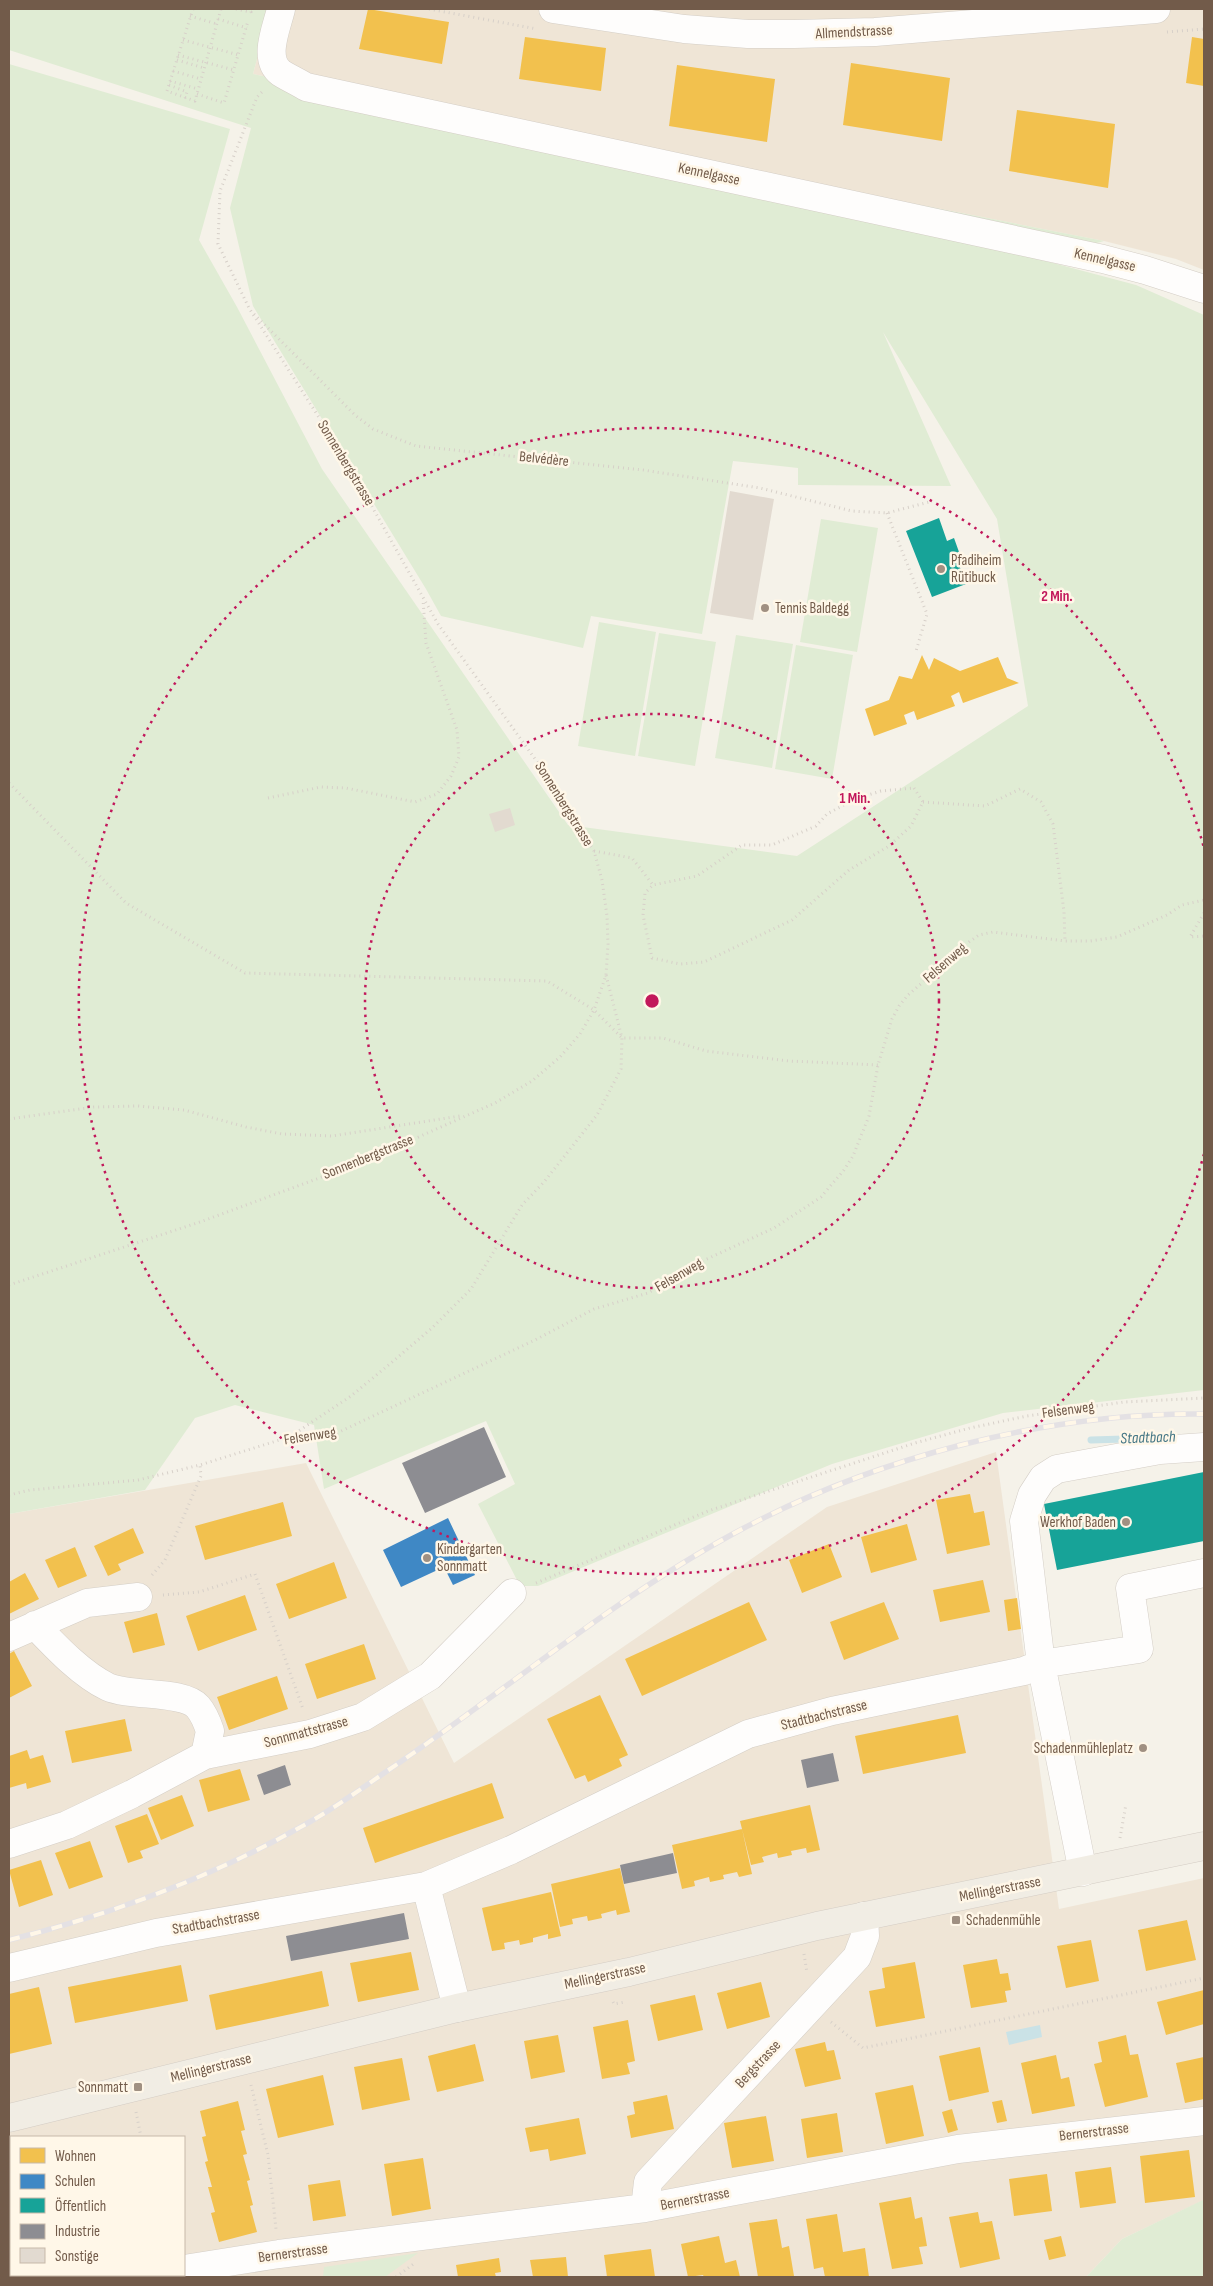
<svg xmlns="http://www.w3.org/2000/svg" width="1213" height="2286" font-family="'Sofia Sans Condensed',sans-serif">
<rect width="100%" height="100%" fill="#f5f2e9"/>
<path fill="#efe5d6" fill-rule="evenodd" d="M270,9H1204V270L1176,259L1104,241L253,74Z
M996,1452L1059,1909L1204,1878V2200L1122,2239L1086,2277H9V1514L306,1463L454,1763L827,1507ZM11,2137H184V2275H11Z"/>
<path fill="#e0ecd4" d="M9,9H270L253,74L1104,241L1038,259L1136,285L1204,315V1390L1003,1413L832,1464L538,1586H520L478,1504L515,1484L486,1421L324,1489L314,1425L235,1405L195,1418L145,1490L9,1514V64L230,129L199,240L237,307L322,469L568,825L797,856L1028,706L997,519L883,332L951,486L798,485V468L733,461L702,634L591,616L583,648L441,616L426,589L253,306L230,208L251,128L9,50Z
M821,519L878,528L857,652L800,642Z
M599,622L656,632L635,756L578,746Z
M659,633L716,642L695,766L638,756Z
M736,635L793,644L772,768L715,758Z
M796,645L853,655L832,779L775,769Z
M1204,2196V2277H1086L1122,2239L1203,2200Z
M418,2253L385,2277H323L324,2267Z"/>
<path fill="#cae2e6" d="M1040,2025L1042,2037L1009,2045L1006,2032Z"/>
<path fill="#f2c14e" d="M368,9L449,22L442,64L359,49Z
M525,37L606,48L601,91L519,79Z
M1192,37L1204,39V86L1186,83Z
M851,63L950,78L942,141L843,125Z
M677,65L775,79L767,142L669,126Z
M1017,110L1115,124L1108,188L1009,171Z
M922,655L929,670L934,658L960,671L998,657L1007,678L1019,683L963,703L959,692L951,696L955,706L917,720L914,711L904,715L907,724L874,736L865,709L889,700L899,676L912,679Z
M970,1494L974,1513L984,1511L990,1545L947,1554L936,1500Z
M283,1502L292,1536L205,1560L195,1526Z
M907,1524L917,1560L871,1573L861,1537Z
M133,1528L144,1553L118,1564L121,1570L108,1576L94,1546Z
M829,1544L842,1577L802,1593L789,1560Z
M75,1547L87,1576L58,1588L45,1560Z
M334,1562L347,1598L289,1619L276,1584Z
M25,1573L39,1599L9,1614V1582Z
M983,1580L990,1612L940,1622L933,1590Z
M245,1595L257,1630L198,1651L186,1616Z
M1017,1598L1021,1629L1008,1631L1004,1600Z
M749,1602L767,1640L642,1696L625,1659Z
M884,1602L899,1639L844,1660L830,1622Z
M157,1613L165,1645L133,1653L124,1622Z
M364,1644L376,1679L317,1699L305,1664Z
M14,1651L32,1686L9,1698V1654Z
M277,1676L288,1709L229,1730L217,1697Z
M600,1695L628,1755L619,1759L622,1766L588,1782L585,1775L575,1779L547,1719Z
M958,1715L966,1753L863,1774L855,1736Z
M125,1719L132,1751L72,1763L65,1731Z
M27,1750L30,1759L43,1755L51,1782L27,1789L26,1783L9,1788V1756Z
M240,1769L250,1800L208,1812L199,1780Z
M492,1783L504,1818L375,1863L363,1828Z
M182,1795L194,1826L161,1840L148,1808Z
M810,1805L820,1850L807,1853L806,1848L791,1851L792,1855L778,1858L777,1853L762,1857L764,1862L751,1865L740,1821Z
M147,1814L159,1844L140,1851L143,1858L128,1863L115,1826Z
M742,1829L752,1874L739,1877L737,1872L723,1875L724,1879L710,1882L709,1877L694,1881L695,1886L682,1889L672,1845Z
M90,1841L103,1877L69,1889L55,1853Z
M41,1860L53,1895L19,1907L9,1870Z
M620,1868L630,1912L617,1915L616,1910L601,1914L602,1918L588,1921L587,1916L572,1919L573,1924L560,1927L551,1884Z
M551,1892L561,1936L548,1939V1934L533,1938V1942L520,1945L519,1940L504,1943L505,1949L492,1951L482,1908Z
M1187,1920L1196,1960L1146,1971L1138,1930Z
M1091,1940L1099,1981L1066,1988L1057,1946Z
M411,1952L419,1990L358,2002L350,1963Z
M997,1959L1000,1974L1008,1973L1011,1990L1005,1991L1007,2002L971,2008L963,1965Z
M915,1962L925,2018L876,2027L869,1991L885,1988L882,1968Z
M181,1965L188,2001L75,2023L68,1987Z
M322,1971L329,2006L216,2030L209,1995Z
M761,1982L770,2017L727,2029L717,1993Z
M39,1987L52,2044L9,2054V1994Z
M1204,1990V2024L1166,2035L1157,2002Z
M695,1995L703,2030L658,2041L650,2005Z
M628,2020L635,2061L627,2063L630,2074L602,2079L593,2027Z
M558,2035L565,2072L531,2079L524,2041Z
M1126,2035L1130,2055L1138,2054L1148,2097L1105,2107L1094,2064L1102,2062L1098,2042Z
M825,2042L827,2051L834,2050L841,2079L805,2087L795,2049Z
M475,2044L484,2081L437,2092L428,2056Z
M980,2047L989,2092L949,2101L939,2056Z
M1056,2055L1061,2079L1069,2077L1075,2106L1032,2114L1021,2063Z
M1204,2057V2099L1185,2103L1176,2063Z
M402,2058L410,2100L362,2110L354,2067Z
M323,2075L334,2125L278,2138L266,2089Z
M913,2085L924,2136L886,2144L875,2093Z
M667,2095L674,2129L631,2138L627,2116L635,2114L633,2102Z
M1002,2100L1007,2121L997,2123L992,2102Z
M238,2101L245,2130L241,2131L247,2154L243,2155L250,2180L247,2181L253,2205L250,2206L257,2232L219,2242L211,2213L215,2212L208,2187H212L205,2162L208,2161L202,2137L206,2136L200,2111Z
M952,2109L958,2130L948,2133L942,2112Z
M837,2113L843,2152L807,2158L801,2119Z
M766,2116L774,2161L732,2168L724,2123Z
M579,2118L586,2154L550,2161L548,2149L530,2152L525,2128Z
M1189,2150L1195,2197L1145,2203L1140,2156Z
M423,2158L431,2209L392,2216L384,2164Z
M1111,2167L1116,2203L1080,2208L1075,2172Z
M1047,2174L1052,2211L1014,2216L1009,2179Z
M340,2180L346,2216L313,2221L308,2185Z
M911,2197L915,2219L922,2217L927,2246L919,2247L923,2264L892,2269L879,2203Z
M9,2207L11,2214V2257H9Z
M978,2212L980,2223L992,2221L1000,2259L960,2268L949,2217Z
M837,2214L843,2252L865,2248L869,2277H825L823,2267L814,2269L806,2219Z
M777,2219L782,2248L789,2246L794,2276L758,2277L749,2223Z
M719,2236L725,2263L736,2260L740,2277H704L703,2275L688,2277L681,2244Z
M1061,2236L1066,2256L1049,2260L1044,2240Z
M651,2249L655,2277H607L604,2255Z
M566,2257L568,2277H533L530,2260Z
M499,2258L501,2272L495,2273L496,2277H458L456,2265Z"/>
<path fill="#3f88c5" d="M448,1518L475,1575L453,1585L444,1567L401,1587L383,1550Z"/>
<path fill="#17a398" d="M939,518L947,541L954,538L959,552L955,554L966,584L932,597L906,531Z
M1204,1472V1541L1057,1570L1044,1504Z"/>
<path fill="#8d8d92" d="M484,1427L506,1477L425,1513L402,1463Z
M833,1753L839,1781L807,1788L801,1760Z
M285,1765L291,1785L264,1795L257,1775Z
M673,1853L677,1873L624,1884L620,1865Z
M404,1913L409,1939L291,1961L286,1936Z"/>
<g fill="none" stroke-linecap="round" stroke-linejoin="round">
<path stroke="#cae2e6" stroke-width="7" d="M1091,1440L1158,1438"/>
</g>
<path fill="#e2dad0" d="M730,491L774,499L753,620L710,613Z
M510,808L515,825L495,832L489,814Z"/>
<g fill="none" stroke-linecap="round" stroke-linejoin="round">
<g stroke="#d4cec6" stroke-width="29">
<path id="minor" d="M281,9C277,27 262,59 281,73C289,78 298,82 306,87L1103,259L1145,270L1204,289
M553,9L684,29L748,34H794L875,32L1156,9
M35,1625C55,1646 81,1674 108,1687C131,1697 183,1690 198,1707C204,1714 207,1722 210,1731L205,1755
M9,1637L87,1603L138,1597
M9,1844L67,1825L132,1794L205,1755L310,1734L363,1717L430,1676L512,1593
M1083,1872L1041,1664L1024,1521L1032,1495L1043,1478L1057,1469L1160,1450L1204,1447
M426,1886L457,2008
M9,1968L156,1933L426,1886L511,1850L748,1734L832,1711L1024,1671L1041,1664L1139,1649L1130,1588L1204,1573
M645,2208L648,2182L857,1957L865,1936L864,1916
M184,2269L279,2254L645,2208L958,2149L1204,2121
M114,2277L139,2275"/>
</g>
<g stroke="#d4cdc5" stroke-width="29">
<path id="major" d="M9,2118L457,2008L629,1972L817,1926L1204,1846"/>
</g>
<path stroke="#d7d0c9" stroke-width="3" stroke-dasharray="1 4" stroke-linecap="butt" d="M193,9L167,91L195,101L221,9
M236,9L251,12L250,15
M429,9L537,29
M190,16L217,24
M218,19L247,28
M1167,32L1204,29
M183,40L239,55
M178,55L234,70
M177,60L204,68
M173,71L201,79
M170,81L198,89
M169,85L187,92L185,98
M197,94L224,103L248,21
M254,314L355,415L373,429L416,446L643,470L760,488L852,511L887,513L929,502
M887,513L927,614L916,651
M9,783L126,903L245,973L547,981L594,1010L622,1038H663L706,1051L789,1061L878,1065
M914,788L923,802L911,826L889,846L849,870L792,920L704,962L680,964L652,958L643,915L645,893L653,885L697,876L742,845H772L816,826L827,814L855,799L881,791Z
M268,798L321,787L346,788L415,802L437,794L451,776L459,757L457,730L426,643L423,599
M923,802L985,806L1020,789L1041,802L1053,824L1064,912L1065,941
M594,851L632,858L653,885
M1204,913L1190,937L1204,936
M9,1119L94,1107L138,1106L184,1110L246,1127L282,1134L332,1136L460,1116
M9,1285L200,1222L360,1163L495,1103L532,1081L560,1057L580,1034L594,1010L606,975L608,944L607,916L602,880L594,851L543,770L438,624L343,455L249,308L218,244L220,191L257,97L264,90
M291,1436L351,1396L391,1363L432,1328L471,1289L522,1205L544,1182L597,1115L621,1069L622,1038L606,975
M9,1495L30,1490L138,1480L200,1465L289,1437L337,1433L535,1340L594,1309L648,1293L694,1265L774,1228L821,1197L844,1170L853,1156L869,1116L878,1065L892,1019L899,1006L908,995L969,942L979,935L993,932L1065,941H1090L1117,937L1167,915L1182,905L1204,900
M152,1575L165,1560L201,1476L200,1465
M536,1583L708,1511L915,1443L970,1428L1027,1416L1124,1402L1204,1398
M163,1595L199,1592L255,1574L303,1709
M1120,1838L1126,1804
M804,1954L807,1973
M613,2002L614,2004L625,2002
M831,2022L863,2048L1204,1978
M251,2085L268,2155L276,2229
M136,2112L141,2137
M43,2275V2277
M396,2277L415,2263"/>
<use href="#minor" stroke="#fefdfc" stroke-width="28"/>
<use href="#major" stroke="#f1ede4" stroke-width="28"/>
<g stroke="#e4e1e4" stroke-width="5.5">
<path id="rail" d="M9,1940C113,1914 212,1877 306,1824C335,1808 362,1788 390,1769C504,1692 609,1602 731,1535C869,1459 1046,1412 1204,1414"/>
</g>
<use href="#rail" stroke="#fff7e8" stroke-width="4" stroke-dasharray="11" stroke-linecap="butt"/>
</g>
<g fill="none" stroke="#c2185b" stroke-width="2.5" stroke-dasharray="2.5 5">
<circle cx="652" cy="1001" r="287"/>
<path d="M1204 1154A573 573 0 1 1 1204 848"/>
</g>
<g fill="#a09082" stroke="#fff7e8" stroke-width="2">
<circle cx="941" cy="569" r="5"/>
<circle cx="765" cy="608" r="5"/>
<circle cx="1126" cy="1522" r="5"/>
<circle cx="427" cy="1558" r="5"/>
<circle cx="1143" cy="1748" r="5"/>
<rect x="951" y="1915" width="10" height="10" rx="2.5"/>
<rect x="133" y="2082" width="10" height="10" rx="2.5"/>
</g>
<g text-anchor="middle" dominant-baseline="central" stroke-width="5" stroke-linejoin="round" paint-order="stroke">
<g font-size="15" fill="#725b4a" stroke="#fff7e8">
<text transform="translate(854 32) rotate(-3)">Allmendstrasse</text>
<text transform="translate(709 174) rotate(12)">Kennelgasse</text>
<text transform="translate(1105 260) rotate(13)">Kennelgasse</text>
<text transform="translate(544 459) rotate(6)">Belvédère</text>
<text transform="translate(346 463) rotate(59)">Sonnenbergstrasse</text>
<text transform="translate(564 804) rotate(58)">Sonnenbergstrasse</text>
<text transform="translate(945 963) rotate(-41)">Felsenweg</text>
<text transform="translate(368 1157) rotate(-22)">Sonnenbergstrasse</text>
<text transform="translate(679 1275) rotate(-30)">Felsenweg</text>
<text transform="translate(1068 1410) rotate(-8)">Felsenweg</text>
<text transform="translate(310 1436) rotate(-9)">Felsenweg</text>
<text transform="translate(824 1715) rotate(-14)">Stadtbachstrasse</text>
<text transform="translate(306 1732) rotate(-15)">Sonnmattstrasse</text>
<text transform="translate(1000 1889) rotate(-11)">Mellingerstrasse</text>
<text transform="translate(216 1922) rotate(-10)">Stadtbachstrasse</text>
<text transform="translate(605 1976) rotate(-12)">Mellingerstrasse</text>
<text transform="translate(758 2064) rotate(-47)">Bergstrasse</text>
<text transform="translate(211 2068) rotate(-14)">Mellingerstrasse</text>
<text transform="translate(1094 2132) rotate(-7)">Bernerstrasse</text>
<text transform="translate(695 2199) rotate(-11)">Bernerstrasse</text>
<text transform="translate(293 2253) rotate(-8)">Bernerstrasse</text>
</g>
<g font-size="15" fill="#725b4a" stroke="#fff7e8" text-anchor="start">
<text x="951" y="560">Pfadiheim<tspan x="951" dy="17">Rütibuck</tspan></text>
<text x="775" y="608">Tennis Baldegg</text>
<text x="1116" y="1522" text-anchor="end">Werkhof Baden</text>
<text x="437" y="1549">Kindergarten<tspan x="437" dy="17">Sonnmatt</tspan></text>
<text x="1133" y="1748" text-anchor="end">Schadenmühleplatz</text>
<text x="966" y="1920">Schadenmühle</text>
<text x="128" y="2087" text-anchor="end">Sonnmatt</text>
</g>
<g font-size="16" font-style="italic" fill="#447685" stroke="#fff7e8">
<text transform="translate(1148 1438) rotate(-2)">Stadtbach</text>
</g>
</g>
<circle cx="652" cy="1001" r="8" fill="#c2185b" stroke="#fff7e8" stroke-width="2.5"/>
<g font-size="15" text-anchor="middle" font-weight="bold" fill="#c2185b" stroke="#fff7e8" stroke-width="5" stroke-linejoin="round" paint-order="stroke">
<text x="1057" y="601">2 Min.</text>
<text x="855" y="803">1 Min.</text>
</g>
<rect width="1213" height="2286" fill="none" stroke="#725b4a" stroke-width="20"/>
<rect x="10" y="2136" width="175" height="140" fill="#fff7e8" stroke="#c7b9a9"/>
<rect x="20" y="2148" width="25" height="15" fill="#f2c14e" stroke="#c7b9a9"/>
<text x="55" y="2161" font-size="15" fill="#725b4a">Wohnen</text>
<rect x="20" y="2174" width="25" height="15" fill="#3f88c5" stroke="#c7b9a9"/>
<text x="55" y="2186" font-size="15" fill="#725b4a">Schulen</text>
<rect x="20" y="2198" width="25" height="15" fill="#17a398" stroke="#c7b9a9"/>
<text x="55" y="2211" font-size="15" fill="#725b4a">Öffentlich</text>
<rect x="20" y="2224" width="25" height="15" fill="#8d8d92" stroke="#c7b9a9"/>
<text x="55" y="2236" font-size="15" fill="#725b4a">Industrie</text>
<rect x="20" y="2248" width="25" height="15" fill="#e2dad0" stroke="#c7b9a9"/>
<text x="55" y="2261" font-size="15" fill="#725b4a">Sonstige</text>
</svg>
